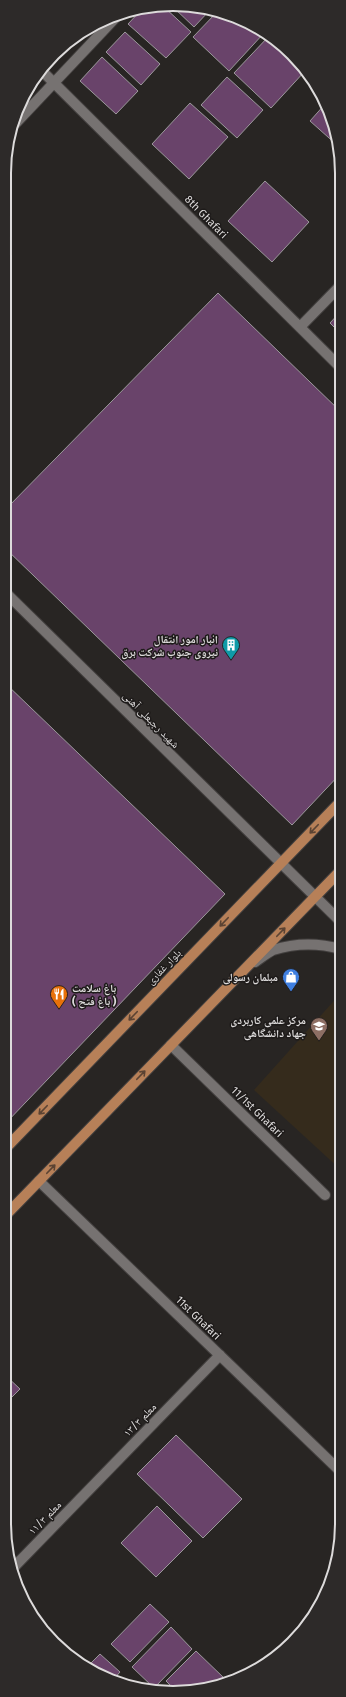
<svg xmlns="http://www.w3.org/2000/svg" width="346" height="1697" font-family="'Fira Sans','Noto Naskh Arabic',sans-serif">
<rect width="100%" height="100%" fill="#282523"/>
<path fill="#352b1c" d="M341,993V1170L254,1090Z"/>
<path fill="#69436a" stroke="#9b989b" d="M195,5L210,10L194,27L173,7Z
M164,7L191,32L166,58L128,24L142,9Z
M217,12L248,22L264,33L229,71L193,37Z
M125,32L160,64L141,85L106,52Z
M269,36L293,54L305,71L271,108L234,73Z
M102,57L138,91L116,114L80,81Z
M227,77L263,110L237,138L201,105Z
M190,103L228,137L189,179L152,144Z
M326,103L338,146L310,121Z
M265,181L309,222L272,262L228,221Z
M218,293L341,412V773L292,825L5,548V510Z
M342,310L341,334L330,323Z
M5,683L225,894L4,1125Z
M341,1360V1373L334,1367Z
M4,1374L20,1389L4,1405Z
M176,1435L242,1499L203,1538L137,1474Z
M157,1506L192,1541L156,1577L121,1543Z
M150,1604L169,1622L130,1662L111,1644Z
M171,1627L192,1649L154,1688L132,1667Z
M196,1651L225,1679L219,1685L176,1691L166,1681Z
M100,1654L120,1672L112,1681L88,1666Z"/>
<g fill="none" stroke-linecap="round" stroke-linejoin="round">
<g stroke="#423f3e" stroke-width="12">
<path id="service" d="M171,1045L325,1195
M4,1362H5"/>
</g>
<g stroke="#423f3e" stroke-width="12">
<path id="minor" d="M42,71L341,368
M15,124L118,15
M300,327L342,284
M39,1181L341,1472
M13,1568L220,1355"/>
</g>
<g stroke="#423f3e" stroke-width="12">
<path id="tertiary" d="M5,592L341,922
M255,962C261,958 267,953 273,950C295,943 319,943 341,949"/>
</g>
<g stroke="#423f3e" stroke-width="12">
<path id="primary" d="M4,1150L341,801
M4,1217L341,870"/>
</g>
<use href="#service" stroke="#767271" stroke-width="10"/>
<use href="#minor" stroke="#767271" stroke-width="10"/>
<use href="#tertiary" stroke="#767271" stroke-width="10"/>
<use href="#primary" stroke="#b78058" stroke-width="10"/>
</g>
<defs><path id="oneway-shaft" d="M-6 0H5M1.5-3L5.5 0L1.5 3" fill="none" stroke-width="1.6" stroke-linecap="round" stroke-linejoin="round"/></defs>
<g stroke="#5b4333">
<use href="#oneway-shaft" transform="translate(314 829) rotate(134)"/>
<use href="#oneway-shaft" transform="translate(224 922) rotate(134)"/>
<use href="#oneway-shaft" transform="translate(281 932) rotate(-46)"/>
<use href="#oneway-shaft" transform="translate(133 1016) rotate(134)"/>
<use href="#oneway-shaft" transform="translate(141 1075) rotate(-46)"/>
<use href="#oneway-shaft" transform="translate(43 1110) rotate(134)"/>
<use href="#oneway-shaft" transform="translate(51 1169) rotate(-46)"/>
</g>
<defs>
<g id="building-pin" transform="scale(0.9)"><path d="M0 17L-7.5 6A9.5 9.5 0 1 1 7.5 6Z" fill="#0f9aa8" stroke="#1e1b1a"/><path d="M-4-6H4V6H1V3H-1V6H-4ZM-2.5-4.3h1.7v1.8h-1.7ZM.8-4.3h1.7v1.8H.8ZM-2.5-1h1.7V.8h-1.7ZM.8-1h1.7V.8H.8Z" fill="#fff"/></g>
<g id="shop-pin" transform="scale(0.9)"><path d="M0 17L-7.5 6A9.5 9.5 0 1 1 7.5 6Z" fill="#3f7fe0" stroke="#1e1b1a"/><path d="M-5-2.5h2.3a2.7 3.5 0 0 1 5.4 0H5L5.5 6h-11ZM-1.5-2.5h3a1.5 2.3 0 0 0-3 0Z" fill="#fff"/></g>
<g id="restaurant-pin" transform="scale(0.9)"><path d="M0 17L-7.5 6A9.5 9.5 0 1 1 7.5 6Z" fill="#e8710a" stroke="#1e1b1a"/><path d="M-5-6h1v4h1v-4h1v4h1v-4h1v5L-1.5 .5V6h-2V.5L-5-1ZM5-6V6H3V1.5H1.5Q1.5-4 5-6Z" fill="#fff"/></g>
<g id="university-pin" transform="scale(0.9)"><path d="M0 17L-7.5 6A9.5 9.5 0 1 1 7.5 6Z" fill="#8d6e63" stroke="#1e1b1a"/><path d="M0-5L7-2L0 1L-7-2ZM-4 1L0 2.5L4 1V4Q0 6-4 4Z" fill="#fff"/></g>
</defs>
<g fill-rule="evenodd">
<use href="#building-pin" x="231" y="645"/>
<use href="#shop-pin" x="291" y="977"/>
<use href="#restaurant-pin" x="59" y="994"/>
<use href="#university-pin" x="319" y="1026"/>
</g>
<g text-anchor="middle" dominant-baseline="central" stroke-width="3" stroke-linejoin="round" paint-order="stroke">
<g font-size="11" fill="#dddbdb" stroke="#1e1b1a">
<text transform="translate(206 217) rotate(45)">8th Ghafari</text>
<text transform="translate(151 720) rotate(45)">شهید رجبعلی آهنی</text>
<text transform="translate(164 967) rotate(-46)">بلوار غفاری</text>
<text transform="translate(257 1112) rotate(44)">11/1st Ghafari</text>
<text transform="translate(198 1318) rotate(44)">11st Ghafari</text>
<text transform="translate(140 1420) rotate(-46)">معلم ۱۳/۳</text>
<text transform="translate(45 1518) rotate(-46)">معلم ۱۱/۳</text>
</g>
<g font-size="11" font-weight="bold" fill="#dddbdb" stroke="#1e1b1a" text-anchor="end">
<text x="218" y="639">انبار امور انتقال<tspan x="218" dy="13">نیروی جنوب شرکت برق</tspan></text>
<text x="278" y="977">مبلمان رسولی</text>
<text x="72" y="988" text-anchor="start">باغ سلامت<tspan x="72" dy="13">( باغ فتح )</tspan></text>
<text x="306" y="1020">مرکز علمی کاربردی<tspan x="306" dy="13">جهاد دانشگاهی</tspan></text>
</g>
</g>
<path d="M0 0H346V1697H0ZM173 11H173A162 162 0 0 1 335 173V1524A162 162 0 0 1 173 1686H173A162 162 0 0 1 11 1524V173A162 162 0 0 1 173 11Z" fill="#2d2a29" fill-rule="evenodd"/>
<path fill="none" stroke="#dddbdb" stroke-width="2" d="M173 11H173A162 162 0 0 1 335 173V1524A162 162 0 0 1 173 1686H173A162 162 0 0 1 11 1524V173A162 162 0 0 1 173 11Z"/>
</svg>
